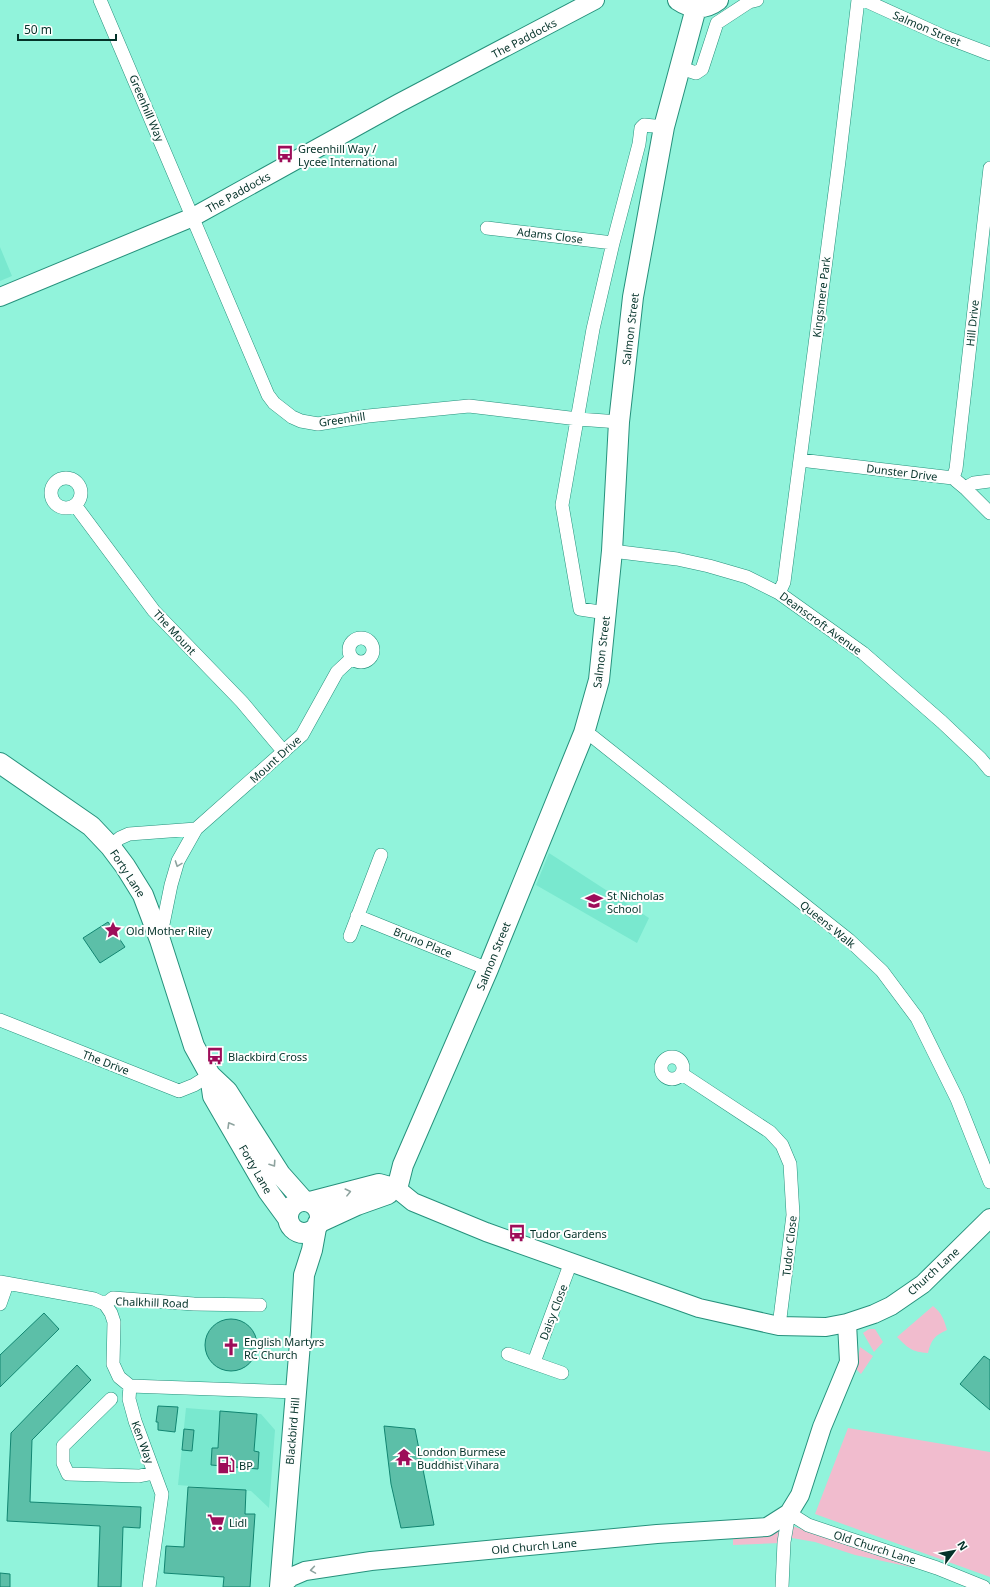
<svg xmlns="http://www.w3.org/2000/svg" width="990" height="1587" font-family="'Noto Sans',sans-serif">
<rect width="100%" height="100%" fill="#91f3db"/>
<path fill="#79e8cf" d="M0,247L12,276L0,281Z
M549,853L649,918L637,943L536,885Z
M186,1408L261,1414L275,1430L269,1508L251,1491L178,1485Z"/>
<path fill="#f1bcce" d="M933,1306C942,1313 944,1320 947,1330C935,1335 931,1340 928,1353C912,1352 908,1348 897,1337Z
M869,1329H875L883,1342L874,1352L863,1333Z
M860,1347L873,1356L861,1374L856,1369Z
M848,1428L990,1452V1577L815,1514Z
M782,1525L780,1543L733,1545V1539L749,1537Z
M792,1526L933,1572L855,1555L815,1542L792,1538Z"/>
<path fill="#5cbfa8" stroke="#128571" d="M108,922L125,947L100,963L83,938Z
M44,1313L59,1329L0,1387V1355Z
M205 1345a26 26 0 1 1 52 0a26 26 0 1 1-52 0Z
M984,1356L990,1360V1410L960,1384Z
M77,1365L91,1380L32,1440L30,1502L141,1507L140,1528L123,1527L121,1587H98L100,1526L7,1521L11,1433Z
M158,1406L178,1407L175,1432L158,1430V1422H156Z
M220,1411L257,1414L254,1451L259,1452L258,1469L211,1465L212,1448H218Z
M384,1426L415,1429L434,1525L401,1528L391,1484Z
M184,1429L194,1430L192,1451L182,1450Z
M188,1487L246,1490L245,1514H255L250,1587H223L224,1577L164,1573L166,1546L184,1547Z
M0,1573L10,1574V1587H0Z"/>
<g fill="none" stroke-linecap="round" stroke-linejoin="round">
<g stroke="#26917c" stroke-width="14">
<path id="street" d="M100,0L268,395L274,403L292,417L301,421L318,424L368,416L469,406L578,419L619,422
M864,0L943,36L990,54
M681,68L696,73L702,69L717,23L749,2L757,0
M487,228L613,243
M800,460L953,478L965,488L990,513
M953,478L956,469L990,168
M51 493a15 15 0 1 1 30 0a15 15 0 1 1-30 0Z
M965,488L974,483L990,481
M75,505L154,611L242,702L284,752
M612,551L677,559L709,566L747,577L779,593L863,653L942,722L980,758L990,770
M779,593L784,582L839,161L858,0
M606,613L580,609L562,505L593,329L613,243L639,144L641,128L644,125L664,127
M349 650a12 12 0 1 1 24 0a12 12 0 1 1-24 0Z
M584,733L593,737L849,940L882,971L917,1018L957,1099L990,1182
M110,846L120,838L129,834L196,829
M357,916L488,969
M350,936L381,855
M160,939L171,885L178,861L196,829L302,735L337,672L352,658
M0,1020L179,1091L194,1085L210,1075
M661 1068a11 11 0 1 1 22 0a11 11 0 1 1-22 0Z
M682,1074L770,1132L782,1145L790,1164L793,1215L779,1326
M0,1282L94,1299L105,1304L113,1298L194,1304L260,1305
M0,1304L7,1284
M105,1304L111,1313L114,1322L113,1364L119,1377L130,1386L129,1399L135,1421L162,1494L149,1587
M508,1354L562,1373
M534,1362L571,1262
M130,1386L296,1392
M111,1399L63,1446V1463L68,1474L139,1476L154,1473
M782,1587L784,1542L789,1513L808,1525L937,1568L984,1587"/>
</g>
<g stroke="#26917c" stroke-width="20">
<path id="secondary" d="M0,297L193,217L399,103L595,0
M397,1189L413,1202L486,1232L699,1308L779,1326L826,1327L847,1323L874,1314L891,1306L923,1284L990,1218
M280,1587L291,1577L305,1571L371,1561L657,1534L767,1527L789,1513L800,1495L822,1427L849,1362L847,1323"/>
</g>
<g stroke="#26917c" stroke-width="22">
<path id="primary" d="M678,0C691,9 705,10 718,0
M0,763L91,826L110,846L125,866L143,895L160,940L194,1046L210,1075L213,1096L268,1191L287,1217
M210,1075L227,1091L280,1174L304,1201
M397,1189L403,1165L488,969L584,733L599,680L612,551L619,422L633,297L664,127L696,8
M288 1217a16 16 0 1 1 32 0a16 16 0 1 1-32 0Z
M310,1202L379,1184L397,1189
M318,1223L357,1205L388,1194
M280,1587L301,1331L304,1275L312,1250L316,1228"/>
</g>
<use href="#street" stroke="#fff" stroke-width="13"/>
<use href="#secondary" stroke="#fff" stroke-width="18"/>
<use href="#primary" stroke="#fff" stroke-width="20"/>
</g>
<defs><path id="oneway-chevron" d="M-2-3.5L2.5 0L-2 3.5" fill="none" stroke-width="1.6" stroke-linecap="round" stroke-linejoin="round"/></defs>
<g stroke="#8ea39f">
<use href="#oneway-chevron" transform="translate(178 864) rotate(110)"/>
<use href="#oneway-chevron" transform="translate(230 1125) rotate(-120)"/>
<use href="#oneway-chevron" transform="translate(273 1164) rotate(56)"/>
<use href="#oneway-chevron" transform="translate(348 1192) rotate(-14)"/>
<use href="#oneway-chevron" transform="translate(313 1570) rotate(171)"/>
</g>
<defs>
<g id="bus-bare" transform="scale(1.38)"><path d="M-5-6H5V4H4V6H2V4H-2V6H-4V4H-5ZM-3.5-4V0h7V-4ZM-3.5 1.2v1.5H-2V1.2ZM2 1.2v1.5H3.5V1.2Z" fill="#9d0d59" stroke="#fefefe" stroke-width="2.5" paint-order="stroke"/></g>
<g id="school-bare" transform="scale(1.38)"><path d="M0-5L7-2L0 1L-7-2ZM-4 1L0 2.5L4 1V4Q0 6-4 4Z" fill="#9d0d59" stroke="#fefefe" stroke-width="2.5" paint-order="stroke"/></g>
<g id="sight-bare" transform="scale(1.38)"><path d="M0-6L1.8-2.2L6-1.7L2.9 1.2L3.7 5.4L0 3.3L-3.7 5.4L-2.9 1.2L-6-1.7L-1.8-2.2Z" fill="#9d0d59" stroke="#fefefe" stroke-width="2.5" paint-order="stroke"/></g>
<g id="church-bare" transform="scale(1.38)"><path d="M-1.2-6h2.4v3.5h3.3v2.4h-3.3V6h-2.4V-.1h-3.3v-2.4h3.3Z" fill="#9d0d59" stroke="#fefefe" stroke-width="2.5" paint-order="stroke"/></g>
<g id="temple-bare" transform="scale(1.38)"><path d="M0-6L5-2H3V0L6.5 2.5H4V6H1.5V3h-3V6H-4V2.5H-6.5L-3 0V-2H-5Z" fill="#9d0d59" stroke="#fefefe" stroke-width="2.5" paint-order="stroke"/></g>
<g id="fuel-bare" transform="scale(1.38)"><path d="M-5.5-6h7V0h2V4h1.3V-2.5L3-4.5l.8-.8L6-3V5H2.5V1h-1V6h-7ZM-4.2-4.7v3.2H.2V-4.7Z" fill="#9d0d59" stroke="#fefefe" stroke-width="2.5" paint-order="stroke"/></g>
<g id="supermarket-bare" transform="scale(1.38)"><path d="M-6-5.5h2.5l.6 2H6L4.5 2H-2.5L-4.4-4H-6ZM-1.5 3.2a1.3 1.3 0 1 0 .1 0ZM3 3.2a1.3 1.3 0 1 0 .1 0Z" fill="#9d0d59" stroke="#fefefe" stroke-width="2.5" paint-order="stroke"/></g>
</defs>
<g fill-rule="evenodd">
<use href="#bus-bare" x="285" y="154"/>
<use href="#school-bare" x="594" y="901"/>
<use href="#sight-bare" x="113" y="930"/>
<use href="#bus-bare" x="215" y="1056"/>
<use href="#bus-bare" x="517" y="1233"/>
<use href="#church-bare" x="231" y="1347"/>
<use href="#temple-bare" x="404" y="1457"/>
<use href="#fuel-bare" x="226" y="1465"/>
<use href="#supermarket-bare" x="216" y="1522"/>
</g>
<g text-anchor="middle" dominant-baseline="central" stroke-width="4" stroke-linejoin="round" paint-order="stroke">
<g font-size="11" fill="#043229" stroke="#fefefe">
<text transform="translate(927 28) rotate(23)">Salmon Street</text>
<text transform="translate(524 38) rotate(-28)">The Paddocks</text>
<text transform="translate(147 108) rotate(67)">Greenhill Way</text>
<text transform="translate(238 192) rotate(-29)">The Paddocks</text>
<text transform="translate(550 235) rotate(7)">Adams Close</text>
<text transform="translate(821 297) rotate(-83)">Kingsmere Park</text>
<text transform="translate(972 323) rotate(-84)">Hill Drive</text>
<text transform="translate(630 329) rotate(-83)">Salmon Street</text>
<text transform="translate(342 419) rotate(-8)">Greenhill</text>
<text transform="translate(902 472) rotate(7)">Dunster Drive</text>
<text transform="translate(821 623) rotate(36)">Deanscroft Avenue</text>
<text transform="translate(175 632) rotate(47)">The Mount</text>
<text transform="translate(601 652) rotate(-83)">Salmon Street</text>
<text transform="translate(275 759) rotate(-42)">Mount Drive</text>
<text transform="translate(128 873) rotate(57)">Forty Lane</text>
<text transform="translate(828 924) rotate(39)">Queens Walk</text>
<text transform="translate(423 942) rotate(22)">Bruno Place</text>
<text transform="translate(493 956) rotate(-68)">Salmon Street</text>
<text transform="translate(106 1062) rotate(21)">The Drive</text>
<text transform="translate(256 1169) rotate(60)">Forty Lane</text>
<text transform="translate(789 1246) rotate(-84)">Tudor Close</text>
<text transform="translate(933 1271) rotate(-42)">Church Lane</text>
<text transform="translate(152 1302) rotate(2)">Chalkhill Road</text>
<text transform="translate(553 1312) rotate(-69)">Daisy Close</text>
<text transform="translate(292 1431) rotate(-85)">Blackbird Hill</text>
<text transform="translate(143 1442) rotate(70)">Ken Way</text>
<text transform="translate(534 1546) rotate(-5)">Old Church Lane</text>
<text transform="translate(875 1547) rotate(18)">Old Church Lane</text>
</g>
<g font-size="11" fill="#043229" stroke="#fefefe" text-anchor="start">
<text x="298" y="148">Greenhill Way /<tspan x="298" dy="13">Lycee International</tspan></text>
<text x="607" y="895">St Nicholas<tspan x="607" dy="13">School</tspan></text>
<text x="126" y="930">Old Mother Riley</text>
<text x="228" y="1056">Blackbird Cross</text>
<text x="530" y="1233">Tudor Gardens</text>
<text x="244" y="1341">English Martyrs<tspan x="244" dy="13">RC Church</tspan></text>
<text x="417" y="1451">London Burmese<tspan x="417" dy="13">Buddhist Vihara</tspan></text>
<text x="239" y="1465">BP</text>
<text x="229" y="1522">Lidl</text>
</g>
</g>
<g transform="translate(954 1551) rotate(58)" stroke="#fefefe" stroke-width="3" paint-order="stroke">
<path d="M0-3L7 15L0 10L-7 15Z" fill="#043229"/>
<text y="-6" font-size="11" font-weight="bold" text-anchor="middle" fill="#043229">N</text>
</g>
<path d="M18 34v6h98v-6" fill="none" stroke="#043229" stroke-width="2"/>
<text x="24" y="34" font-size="12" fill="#043229" stroke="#fefefe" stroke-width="3" paint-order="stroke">50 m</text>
</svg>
